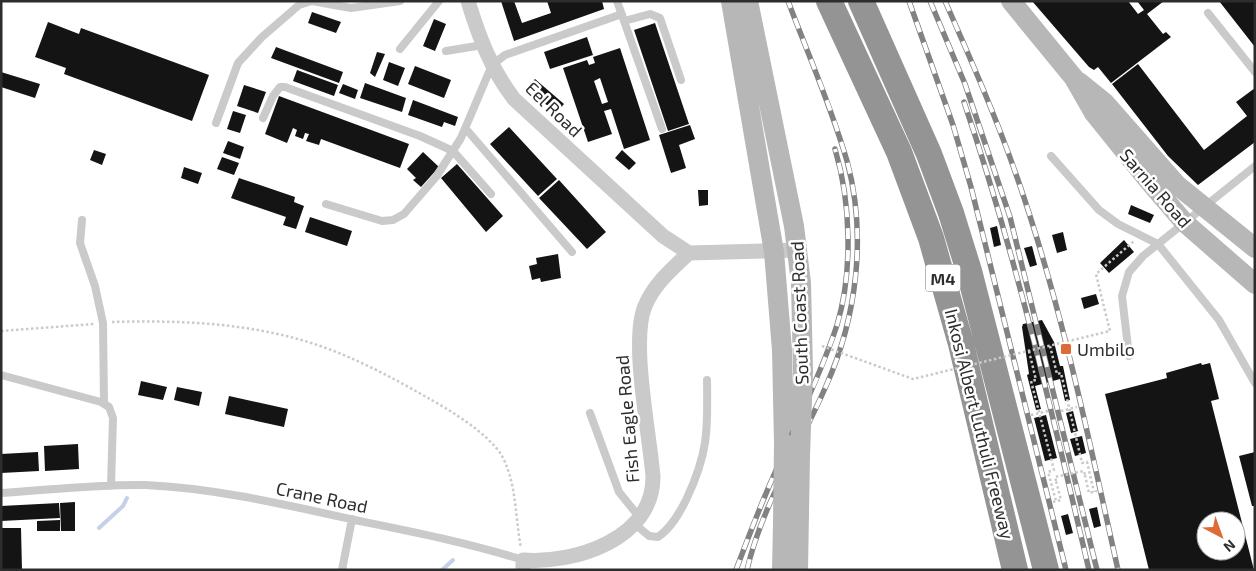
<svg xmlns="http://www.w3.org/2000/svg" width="1256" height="571" font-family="'Exo 2',sans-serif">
<rect width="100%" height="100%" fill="#fff"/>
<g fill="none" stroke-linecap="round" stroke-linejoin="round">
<path stroke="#c8cfe9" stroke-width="4" d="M99,528L123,506L127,498
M442,570L453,560"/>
</g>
<path fill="#141414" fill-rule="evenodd" d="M501,1H514L522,23L551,13L547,1H602L604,9L514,41Z
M1032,1H1128L1138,14L1144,10L1137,1H1164L1147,14L1163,34L1166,32L1171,37L1111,83L1098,67L1094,70L1089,67Z
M1219,1H1255V47Z
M312,12L341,22L336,33L308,23Z
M434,19L446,24L435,51L423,46Z
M48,22L79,34L81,28L209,75L192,121L64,74L66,68L35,57Z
M655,23L689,124L668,131L634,30Z
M587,37L593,55L550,69L544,52Z
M276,47L343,72L339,83L271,58Z
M620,48L650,140L624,149L611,109L604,111L612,134L588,142L563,68L587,60L589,65L595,63L593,57ZM600,78L608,102L602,104L594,81Z
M377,52L385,54L375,77L370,73Z
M389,62L405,68L398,86L383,80Z
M1138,64L1204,150L1247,116L1236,102L1255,88V142L1198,185L1168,156L1112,84Z
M415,66L451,80L444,98L408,84Z
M297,70L338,85L334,96L293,81Z
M1,72L40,84L35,98L1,87Z
M535,79L564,104L556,113L527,88Z
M365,83L406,98L402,112L360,98Z
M343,84L358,90L355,99L339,93Z
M244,85L266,92L258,113L237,106Z
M279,96L409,144L400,168L321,139L319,145L306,141L309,134L305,133L303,139L295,136L297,130L293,128L287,143L265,134Z
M413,100L458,117L455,126L444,122L442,127L408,115Z
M233,111L246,115L240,133L227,129Z
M690,125L695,139L679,145L686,168L671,173L659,135Z
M509,127L557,179L538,196L490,144Z
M228,141L244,147L240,159L223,153Z
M94,150L106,154L102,165L90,160Z
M622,150L636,163L629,170L615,158Z
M423,152L439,167L421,187L413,180L416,178L407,169Z
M222,157L239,163L234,175L217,169Z
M457,164L503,216L486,232L441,178Z
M184,167L202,173L198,184L181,178Z
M239,178L295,197L294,202L304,206L296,229L283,225L286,217L231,198Z
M559,180L606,232L587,249L539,198Z
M698,190H708V205L699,206Z
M1131,205L1154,215L1150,223L1128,214Z
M310,217L352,231L347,246L305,232Z
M997,226L1001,245L994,247L990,228Z
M1063,232L1067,250L1057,253L1052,235Z
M1124,240L1134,252L1109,273L1100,263Z
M1032,246L1037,265L1030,267L1024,248Z
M558,254L561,278L541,282L540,278L532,280L529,266L537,264L536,258Z
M1096,294L1099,304L1084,309L1081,298Z
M1042,320L1054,342L1060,366H1063L1070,400L1065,401L1060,379L1035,386L1041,409L1036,410L1027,375L1029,374L1022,327L1023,324Z
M1201,363L1202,365L1210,363L1219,399L1211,401L1254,570H1149L1105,394L1167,378L1166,373ZM1206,521H1236V551H1206Z
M141,381L167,387L163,400L138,395Z
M177,387L202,392L199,406L174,400Z
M229,396L288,409L284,427L225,414Z
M1073,411L1078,431L1071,433L1066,413Z
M1046,415L1057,458L1045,461L1034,418Z
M1082,436L1086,453L1075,456L1070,439Z
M78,444L79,469L45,471L44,446Z
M38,452L39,471L1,473V454Z
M1255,452V506H1252L1239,456Z
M75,502V531H61L60,503Z
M59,503L60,518L1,521V506Z
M1097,507L1101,526L1094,528L1089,509Z
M1068,514L1073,533L1066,535L1061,516Z
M60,520V531H37V521Z
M1,528H21L22,570H1Z"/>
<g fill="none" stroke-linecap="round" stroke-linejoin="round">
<path stroke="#cacaca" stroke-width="2.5" stroke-dasharray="2.5 2.5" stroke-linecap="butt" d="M1105,311L1096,274L1134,241
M112,322C184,320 257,323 326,348C361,361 395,379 428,398C450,410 489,434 502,456C517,484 515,518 521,548
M1,331L94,324
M1050,346L1057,374L1061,373L1082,463L1087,462L1094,492
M1029,351L1036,380L1031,381L1054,470L1048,472L1056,501
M1061,411L1077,407
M1031,415L1048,411
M1085,475L1089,493L1097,491
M1053,502L1061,500L1056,481"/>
<path stroke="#cacaca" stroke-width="8" d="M617,1L662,129
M1208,13L1255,72
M624,21L650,14L660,18L681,80
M400,49L439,1
M446,51L483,45
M263,118L273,96L280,87H285L420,136L453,151L491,194
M216,123L238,63L262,37L299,5L312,1L351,8L400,1
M466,129L572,252
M1051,156L1099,210L1118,224L1158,244L1219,320L1255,383
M326,204L382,221L393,220L404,214L436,177L461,138L492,65L505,55L622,14
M82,220L80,243L95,286L103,323L104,403
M1129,356L1122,296L1129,272L1143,256L1255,166
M1,375L101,402L109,407L113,418L111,486
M590,413L619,492L640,518
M1,493C49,490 97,484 145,485C214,488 283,504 350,519C409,531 466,542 523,560
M636,525L649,536L658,537C671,528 679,514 686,500C708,454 708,431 707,380
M342,570L352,519"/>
<path stroke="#cacaca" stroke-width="15" d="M468,1C479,37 491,69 514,99L663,236L689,253L797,250
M523,570V560C575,564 653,539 653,477C650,435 630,341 645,306C654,284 672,269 689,253"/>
<path stroke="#b7b7b7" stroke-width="20" d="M731,1L774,252L782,350L784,443
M748,1L794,226L801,283L803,371
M1011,1L1074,78L1094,113L1148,180L1184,222L1255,284
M1079,82L1105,103L1177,185L1255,248
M782,570L783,523
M798,570L800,456"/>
<path stroke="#949494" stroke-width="26" d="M829,1L899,152L931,238L961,344L1015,570
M861,1L929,154L951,213L969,271L1046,570"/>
<g stroke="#828282" stroke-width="5.5">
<path id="rail" d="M909,1L953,125L971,187L1066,570
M930,1L965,84L1010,217L1097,570
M945,1C971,60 997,119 1018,180C1062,307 1089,440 1118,570
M964,102C1016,255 1052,413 1089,570
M736,570C748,538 760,506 774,475C795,425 820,377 837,325C853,272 851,202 835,149
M747,570C762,505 800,446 826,386C857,317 867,235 847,161C831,106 808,54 788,1"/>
</g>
<use href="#rail" stroke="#fff" stroke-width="4" stroke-dasharray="11" stroke-linecap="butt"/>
<path stroke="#cacaca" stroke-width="2.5" stroke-dasharray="2.5 2.5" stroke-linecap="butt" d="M822,346L913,379L1110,331L1105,311
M1056,481L1055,477L1084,471L1085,475"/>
<path stroke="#b7b7b7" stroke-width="20" d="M800,456L803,371
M783,523L784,443"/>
</g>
<rect fill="#dd6b37" stroke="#fff" stroke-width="2" x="1060" y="343" width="12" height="12" rx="2.5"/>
<g text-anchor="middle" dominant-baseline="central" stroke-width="5" stroke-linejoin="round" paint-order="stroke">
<rect fill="#fff" stroke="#6c6c6c" stroke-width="1" x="925.5" y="264.5" width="35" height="27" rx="4"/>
<g font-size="16" font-weight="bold" fill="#2d2d2d">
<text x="943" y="278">M4</text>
</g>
<g font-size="18" fill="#2d2d2d" stroke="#fff">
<text transform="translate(554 109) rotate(44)">Eel Road</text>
<text transform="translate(1156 188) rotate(49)">Sarnia Road</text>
<text transform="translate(799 313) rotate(-92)">South Coast Road</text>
<text transform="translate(627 419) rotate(-95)">Fish Eagle Road</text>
<text transform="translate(980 424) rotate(76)">Inkosi Albert Luthuli Freeway</text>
<text transform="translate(322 497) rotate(12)">Crane Road</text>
</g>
<g font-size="18" fill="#2d2d2d" stroke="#fff" text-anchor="start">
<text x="1077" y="349">Umbilo</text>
</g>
</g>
<rect width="1256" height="571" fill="none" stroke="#2d2d2d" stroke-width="5"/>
<g transform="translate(1221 536) rotate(139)"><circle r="24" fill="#ffffff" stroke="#ababab"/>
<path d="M0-4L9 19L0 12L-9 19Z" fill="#dd6b37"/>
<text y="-8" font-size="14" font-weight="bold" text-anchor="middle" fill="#2d2d2d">N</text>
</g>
</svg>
